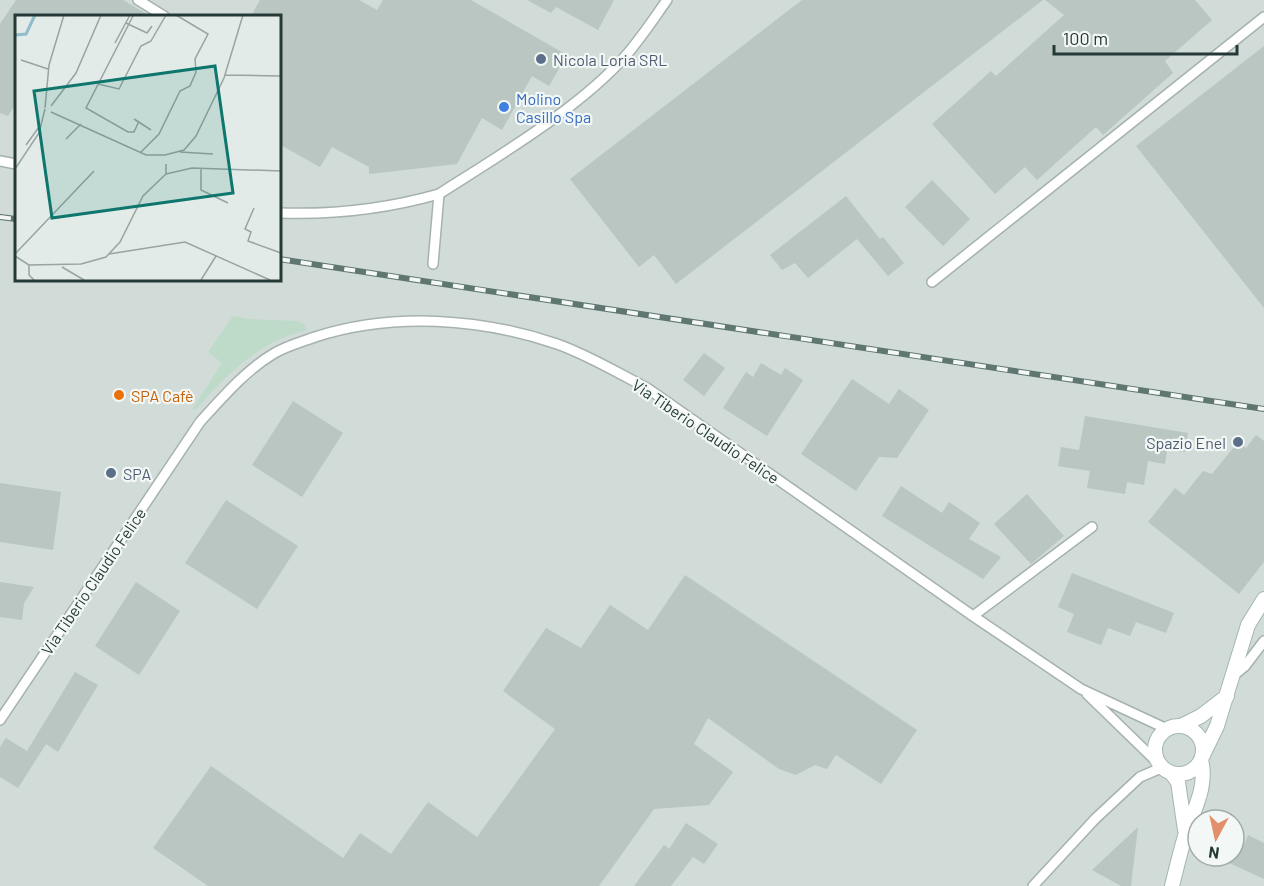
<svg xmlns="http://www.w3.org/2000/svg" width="1264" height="886" font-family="Barlow,sans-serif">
<rect width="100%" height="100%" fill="#e3ebe8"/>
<path fill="#d1dbd7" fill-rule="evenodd" d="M0,0H1264V886H0ZM16,16H279V279H16ZM1198,820H1234V856H1198Z"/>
<path fill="#bedac8" d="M233,316L249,319L296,321L303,323L307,330C258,341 228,374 196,409L192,410L222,363L208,352Z"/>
<path fill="#b9c6c1" d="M16,0H123L150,16H16V103L8,116L0,113V24Z
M260,0H359L377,10L383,0H471L567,55L549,86L532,76L502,130L482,118L457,164L369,174V167L332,147L320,167L279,144V16H251Z
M527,0H614L598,30L556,7L551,13Z
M802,0H1043L676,284L654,255L639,267L570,179Z
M1045,0H1195L1212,20L1165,61L1173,73L1103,135L1096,127L1037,180L1025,167L995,194L932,124L991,71L996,76L1064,15Z
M1264,46V308L1136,146Z
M932,180L970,219L943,246L905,207Z
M846,196L880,239L883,237L904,263L888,276L857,239L808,278L795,263L782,270L770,255Z
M704,353L725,368L704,396L683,380Z
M761,363L781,375L785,368L803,380L767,436L723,408L746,372L753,377Z
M852,379L889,404L899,389L929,410L897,458L879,457L856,491L801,454Z
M293,401L343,433L302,497L252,465Z
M1085,416L1188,433L1185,452L1167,450L1165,464L1148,461L1144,485L1127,482L1125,494L1087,488L1090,471L1058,466L1061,447L1079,450Z
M1256,435L1264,441V562L1239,594L1148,522L1175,488L1184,495L1203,471L1212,474L1238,442L1246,448Z
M0,483L61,492L53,550L0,542Z
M901,486L942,513L949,502L980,523L969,539L1001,557L983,579L882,516Z
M1027,494L1064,536L1031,564L994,524Z
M226,500L298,546L257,609L185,563Z
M1072,573L1174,613L1166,633L1136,622L1130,636L1108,628L1101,645L1067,632L1074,614L1058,607Z
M685,575L917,730L881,784L836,755L827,769L815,765L796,775L779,769L708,718L694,744L733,772L709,805L654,809L599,886H208L153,848L211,766L343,858L360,833L391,854L428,802L477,837L555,729L503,691L546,628L581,648L610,605L648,630Z
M0,582L34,587L24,603L22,620L0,617Z
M136,582L180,611L139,675L95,646Z
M75,672L98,685L58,752L46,744L18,788L0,777V747L6,738L27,751Z
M686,823L718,844L704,864L693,857L671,886H634L664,845L669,849Z
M1138,827L1131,886H1121L1092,870Z
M1248,835L1264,843V879L1214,856H1234V838L1245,843Z"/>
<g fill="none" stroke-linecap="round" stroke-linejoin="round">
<g stroke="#a6b2af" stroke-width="12">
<path id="street" d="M138,0L164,16
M0,161L16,164
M279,213C334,215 386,209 439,194
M433,264L439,194C497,157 573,112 620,62C638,43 652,21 667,0
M932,282L1264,17
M973,616L1092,527
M1234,675L1245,666L1264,641
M1087,694L1157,762
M0,720L200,422C223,397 245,371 273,354C286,346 301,342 315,337C393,312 480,318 557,344C588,355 618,373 647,388L973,616L1081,689L1167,729
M1033,886L1095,819L1140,777L1161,768"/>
</g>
<g stroke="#a3b6b0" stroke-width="16">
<path id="secondary" d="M1155 750a24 24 0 1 1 48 0a24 24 0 1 1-48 0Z
M1181,726L1201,716L1227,696
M1203,755L1217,726L1248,625L1264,599
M1172,774L1178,782L1185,830
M1172,886C1176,870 1180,853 1185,836C1193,811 1208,787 1201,760"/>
</g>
<use href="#street" stroke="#fff" stroke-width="9"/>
<use href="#secondary" stroke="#fff" stroke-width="14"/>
<g stroke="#5f7671" stroke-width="6">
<path id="rail" d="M0,217L16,219
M279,259L1264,409"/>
</g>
<use href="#rail" stroke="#f3f8f6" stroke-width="4" stroke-dasharray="11" stroke-linecap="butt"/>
</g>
<g fill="#5c6f8a" stroke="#f3f8f6" stroke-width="2">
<circle cx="541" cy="59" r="6"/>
<circle cx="1238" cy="442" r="6"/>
<circle cx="111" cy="473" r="6"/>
</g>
<circle fill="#3f7fe0" stroke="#f3f8f6" stroke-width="2" cx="504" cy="107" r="6"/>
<circle fill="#e8710a" stroke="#f3f8f6" stroke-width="2" cx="119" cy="395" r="6"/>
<g text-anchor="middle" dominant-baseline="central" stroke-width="4.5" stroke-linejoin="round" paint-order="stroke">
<g font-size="16" fill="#4e5e75" stroke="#f3f8f6" text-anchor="start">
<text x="553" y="59">Nicola Loria SRL</text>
<text x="1226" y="442" text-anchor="end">Spazio Enel</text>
<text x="123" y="473">SPA</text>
</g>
<g font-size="16" fill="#366cbe" stroke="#f3f8f6" text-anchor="start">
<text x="516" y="98">Molino<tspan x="516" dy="18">Casillo Spa</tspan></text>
</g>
<g font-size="16" fill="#c56008" stroke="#f3f8f6" text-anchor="start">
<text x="131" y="395">SPA Cafè</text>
</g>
<g font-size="16" fill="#253a36" stroke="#f3f8f6">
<text transform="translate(706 431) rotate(34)">Via Tiberio Claudio Felice</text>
<text transform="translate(93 581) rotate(-56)">Via Tiberio Claudio Felice</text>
</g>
</g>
<g transform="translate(15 15)">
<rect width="266" height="266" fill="#e3ebe8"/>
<path fill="none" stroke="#91bdca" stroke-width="3" d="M0,20L11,19L20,0"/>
<path fill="none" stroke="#97a4a1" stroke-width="1.5" d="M118,1L71,93L113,117H119L124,106M111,8L132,18L137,11M100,28L115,0M6,45L33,54M210,60L266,61M83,69L104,74L126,31L136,26L151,0M36,91L61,58L86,0M30,93L34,50L49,0M36,97L131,140H150L169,135L181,121L209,63L228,0M119,104L136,115M51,124L66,109M11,130L24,112M165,137L198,139M125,138L144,119L165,76L175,71L181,57L180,44L193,19L161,0M186,153V175L213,188M0,154L24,118L30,94M151,159L177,153L266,156M239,193L230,214L236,217L233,226L266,238M0,239L79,156M94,239L170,227L255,265M0,241L14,250V260L19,265M14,250L66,249L91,242L105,227L128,181L151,159V149M47,252L69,265M186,265L201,241"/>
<path fill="#0f766e" fill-opacity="0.15" stroke="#0f766e" stroke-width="3" d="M200,51L218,178L37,203L19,76Z"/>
<rect width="266" height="266" fill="none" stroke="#253a36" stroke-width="3"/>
</g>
<g transform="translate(1216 838) rotate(188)"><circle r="28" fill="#f3f8f6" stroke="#a1aca9" stroke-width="1.5"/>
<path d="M0-4.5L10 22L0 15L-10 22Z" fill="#e2906a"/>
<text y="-9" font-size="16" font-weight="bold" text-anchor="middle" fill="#253a36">N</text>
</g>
<path d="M1054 45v9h183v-9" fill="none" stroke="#253a36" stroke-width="3"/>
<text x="1063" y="45" font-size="18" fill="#253a36" stroke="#f3f8f6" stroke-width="4.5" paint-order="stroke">100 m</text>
</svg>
